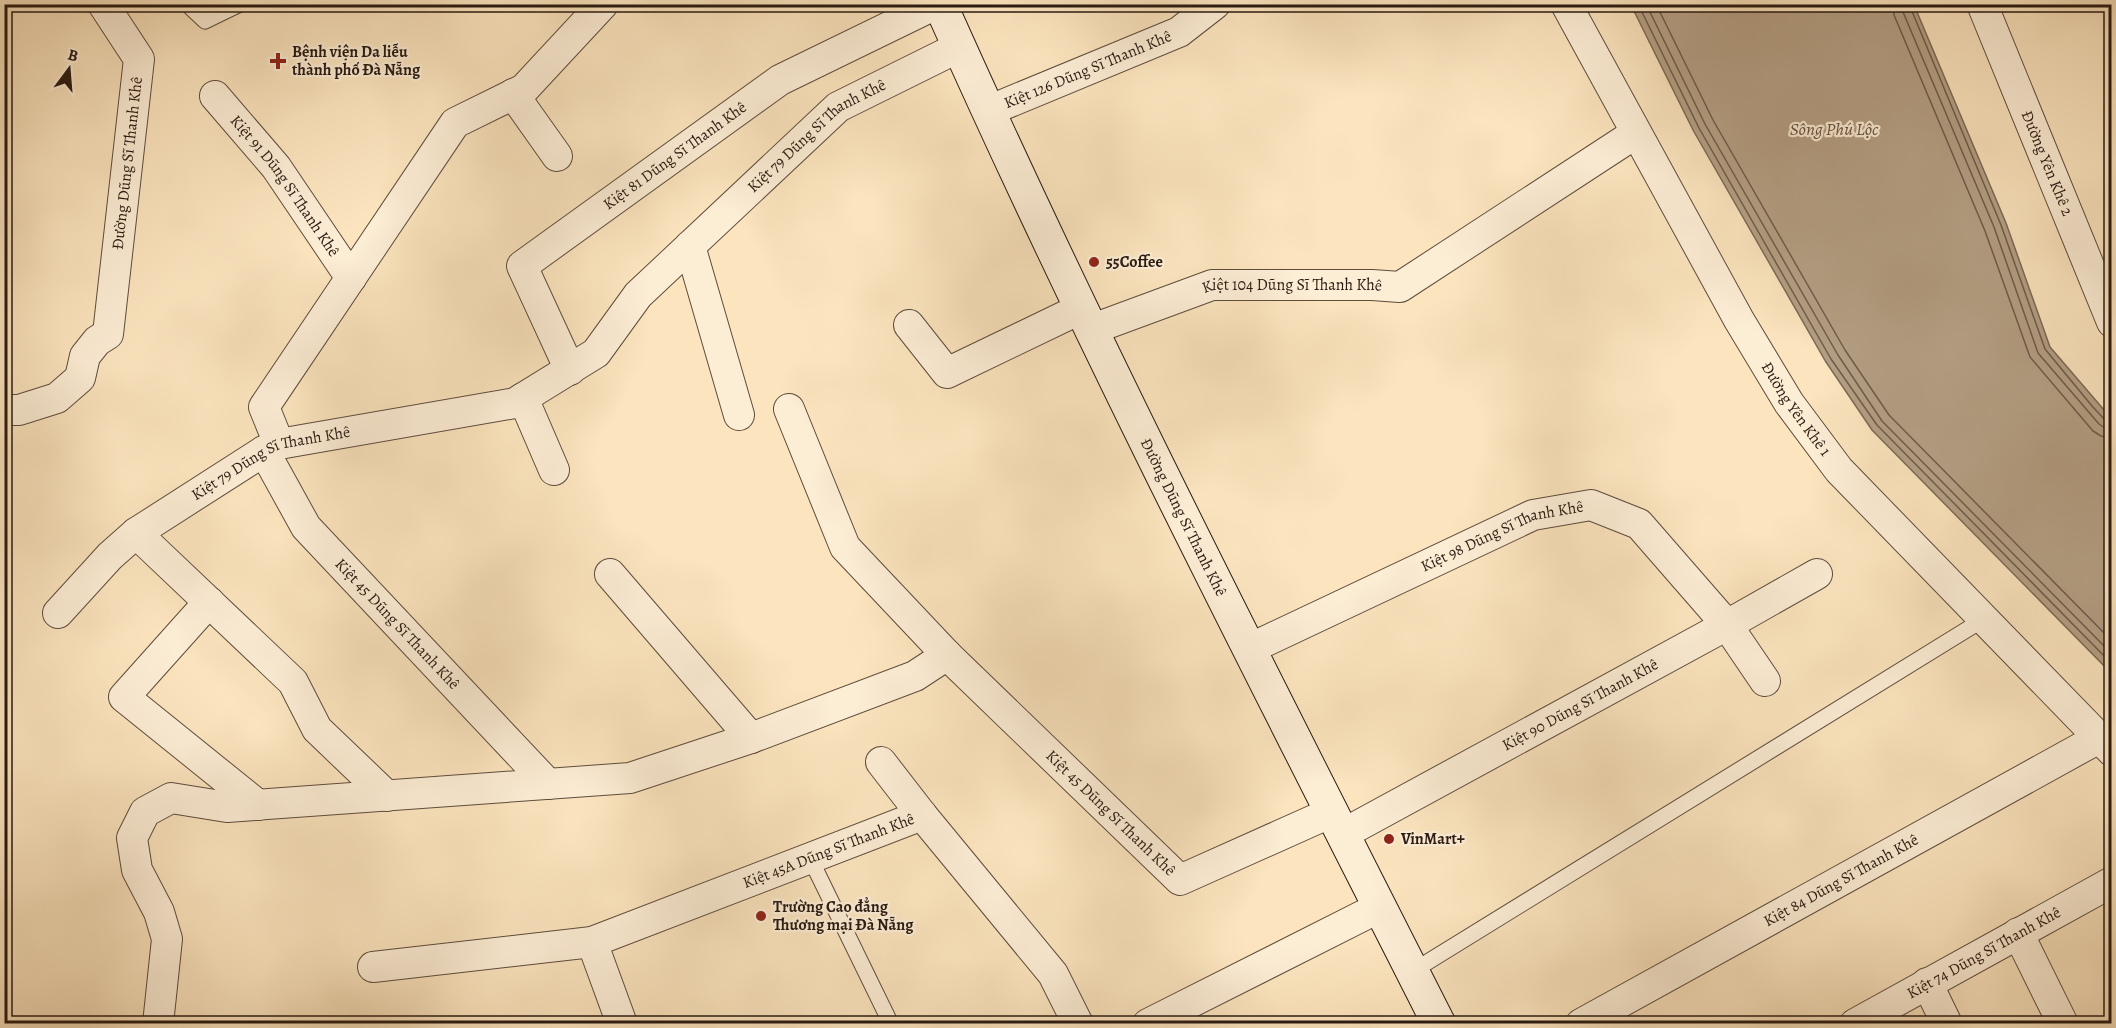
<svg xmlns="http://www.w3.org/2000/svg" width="2116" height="1028" font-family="Alegreya,serif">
<rect width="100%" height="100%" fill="#fbe4be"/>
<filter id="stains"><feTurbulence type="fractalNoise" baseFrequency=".00333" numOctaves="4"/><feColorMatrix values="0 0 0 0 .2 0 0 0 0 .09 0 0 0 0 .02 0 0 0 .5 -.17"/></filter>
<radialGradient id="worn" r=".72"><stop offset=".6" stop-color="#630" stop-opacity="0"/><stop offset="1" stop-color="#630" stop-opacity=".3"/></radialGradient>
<path fill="#b49f84" stroke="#7c6a56" stroke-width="1.5" d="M1631,5H1914L2006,223L2050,347L2111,418V673L1872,430L1826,362L1693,130Z"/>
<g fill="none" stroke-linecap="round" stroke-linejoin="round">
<path stroke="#6e5c4b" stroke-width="1.5" d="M1638,4L1699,128L1831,359L1877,425L2112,664
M1646,4L1705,124L1838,355L1882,421L2112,654
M1656,4L1713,120L1845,350L1889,415L2112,641
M1893,4L1894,15L1985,231L2030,357L2093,431L2101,436L2112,438
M1902,4L1903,12L1994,227L2038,353L2099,424L2105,428L2112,429
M1909,4L2001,225L2045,349L2092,406L2105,420L2112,421"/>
<g stroke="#5e4c3d" stroke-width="17">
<path id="lane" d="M187,4L205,21L240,4
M810,858L891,1024
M1413,971L1984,619"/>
</g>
<g stroke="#5e4c3d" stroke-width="32">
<g id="street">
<path id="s1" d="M1566,4L1739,320L1789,403L1839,470L2112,751"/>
<path id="s2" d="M1982,4L2112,322"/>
<path d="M513,94L557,156"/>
<path id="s3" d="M215,96L276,167L351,278"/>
<path id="s4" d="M988,111L1179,32L1215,4"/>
<path d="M690,246L739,415"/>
<path d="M909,325L947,373L1080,309"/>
<path id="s5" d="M1090,330L1212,285H1372L1400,287L1636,133"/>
<path id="s6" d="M570,370L522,266L780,80L936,4"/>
<path d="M523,398L554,470"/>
<path id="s7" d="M789,409L845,547L947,655L1180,880L1332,812"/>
<path id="s8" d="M4,410H19L57,398L80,378L85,356L97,341L108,334L139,59L103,4"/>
<path d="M279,444L264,407L455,123L524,89L603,4"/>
<path id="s9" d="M264,451L306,527L548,784"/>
<path d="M136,533L293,682L317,729L387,796"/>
<path d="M610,574L751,738"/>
<path d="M209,602L124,697L258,805"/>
<path id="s10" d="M58,613L110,556L136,533L264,451L279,444L515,403L596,353L638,295L838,107L959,47"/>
<path id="s11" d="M1249,649L1533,515L1591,505L1639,524L1727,625L1765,681"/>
<path d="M881,762L922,815L1053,974L1078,1024"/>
<path id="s12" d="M1343,834L1727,625L1817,574"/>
<path d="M2018,933L2063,1024"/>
<path d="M592,942L622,1024"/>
<path id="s13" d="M373,967L592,942L922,815"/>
<path d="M1927,983L1947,1024"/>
<path d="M158,1024L167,939L159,912L137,870L132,838L145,812L171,798L227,807L630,778L751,738L915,676L947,655"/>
<path d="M1148,1024L1380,907"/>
<path id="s14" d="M1581,1024L2099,738"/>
<path id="s15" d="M1855,1024L2112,882"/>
</g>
</g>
<g stroke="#291a12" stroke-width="35">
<g id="secondary">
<path id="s16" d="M940,4C1094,350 1268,686 1439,1024"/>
</g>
</g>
<use href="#lane" stroke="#fcedd5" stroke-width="15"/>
<use href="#street" stroke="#fcedd5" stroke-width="30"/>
<use href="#secondary" stroke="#fcedd5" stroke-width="33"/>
</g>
<g fill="#8f2418" stroke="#fcedd5" stroke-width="2">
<path d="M275 52h6v6h6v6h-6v6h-6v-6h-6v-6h6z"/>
<circle cx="1094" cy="262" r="6"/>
<circle cx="1389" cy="839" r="6"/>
<circle cx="761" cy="916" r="6"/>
</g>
<g text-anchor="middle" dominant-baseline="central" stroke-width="4.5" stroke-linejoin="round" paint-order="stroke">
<g font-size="16" font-weight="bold" fill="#291a12" stroke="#fcedd5" text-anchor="start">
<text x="292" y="52">Bệnh viện Da liễu<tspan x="292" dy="18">thành phố Đà Nẵng</tspan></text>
<text x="1106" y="262">55Coffee</text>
<text x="1401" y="839">VinMart+</text>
<text x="773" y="907">Trường Cao đẳng<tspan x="773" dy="18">Thương mại Đà Nẵng</tspan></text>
</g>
<g font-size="16" fill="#291a12" stroke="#fcedd5">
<text stroke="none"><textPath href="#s4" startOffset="108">Kiệt 126 Dũng Sĩ Thanh Khê</textPath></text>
<text stroke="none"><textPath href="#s10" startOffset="927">Kiệt 79 Dũng Sĩ Thanh Khê</textPath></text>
<text stroke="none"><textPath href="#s6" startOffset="303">Kiệt 81 Dũng Sĩ Thanh Khê</textPath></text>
<text stroke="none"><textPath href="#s8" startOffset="312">Đường Dũng Sĩ Thanh Khê</textPath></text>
<text stroke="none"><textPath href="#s2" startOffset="172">Đường Yên Khê 2</textPath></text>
<text stroke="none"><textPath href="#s3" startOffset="114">Kiệt 91 Dũng Sĩ Thanh Khê</textPath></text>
<text stroke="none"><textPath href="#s5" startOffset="210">Kiệt 104 Dũng Sĩ Thanh Khê</textPath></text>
<text stroke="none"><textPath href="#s1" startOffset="466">Đường Yên Khê 1</textPath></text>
<text stroke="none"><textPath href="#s10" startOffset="266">Kiệt 79 Dũng Sĩ Thanh Khê</textPath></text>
<text stroke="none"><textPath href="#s16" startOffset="568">Đường Dũng Sĩ Thanh Khê</textPath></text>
<text stroke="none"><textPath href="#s11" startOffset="278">Kiệt 98 Dũng Sĩ Thanh Khê</textPath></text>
<text stroke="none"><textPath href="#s9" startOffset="220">Kiệt 45 Dũng Sĩ Thanh Khê</textPath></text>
<text stroke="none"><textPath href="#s12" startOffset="270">Kiệt 90 Dũng Sĩ Thanh Khê</textPath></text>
<text stroke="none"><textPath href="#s7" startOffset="525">Kiệt 45 Dũng Sĩ Thanh Khê</textPath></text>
<text stroke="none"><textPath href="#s13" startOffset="474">Kiệt 45A Dũng Sĩ Thanh Khê</textPath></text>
<text stroke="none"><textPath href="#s14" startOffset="297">Kiệt 84 Dũng Sĩ Thanh Khê</textPath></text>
<text stroke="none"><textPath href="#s15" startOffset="147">Kiệt 74 Dũng Sĩ Thanh Khê</textPath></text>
</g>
<g font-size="18" font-style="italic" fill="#614f40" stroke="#fcedd5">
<text x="1834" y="129">Sông Phú Lộc</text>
</g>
</g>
<rect width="2116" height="1028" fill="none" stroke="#fbe4be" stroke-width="24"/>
<rect x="6" y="6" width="2104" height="1016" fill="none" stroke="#291a12" stroke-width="3"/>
<rect x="12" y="12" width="2092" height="1004" fill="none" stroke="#291a12" stroke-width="1.5"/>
<g transform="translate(69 69) rotate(16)" stroke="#fcedd5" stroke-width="4.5" paint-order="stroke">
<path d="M0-4.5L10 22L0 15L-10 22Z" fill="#291a12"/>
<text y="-9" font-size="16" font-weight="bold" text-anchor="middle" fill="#291a12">B</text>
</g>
<rect width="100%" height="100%" filter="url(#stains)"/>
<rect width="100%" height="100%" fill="url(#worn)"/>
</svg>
